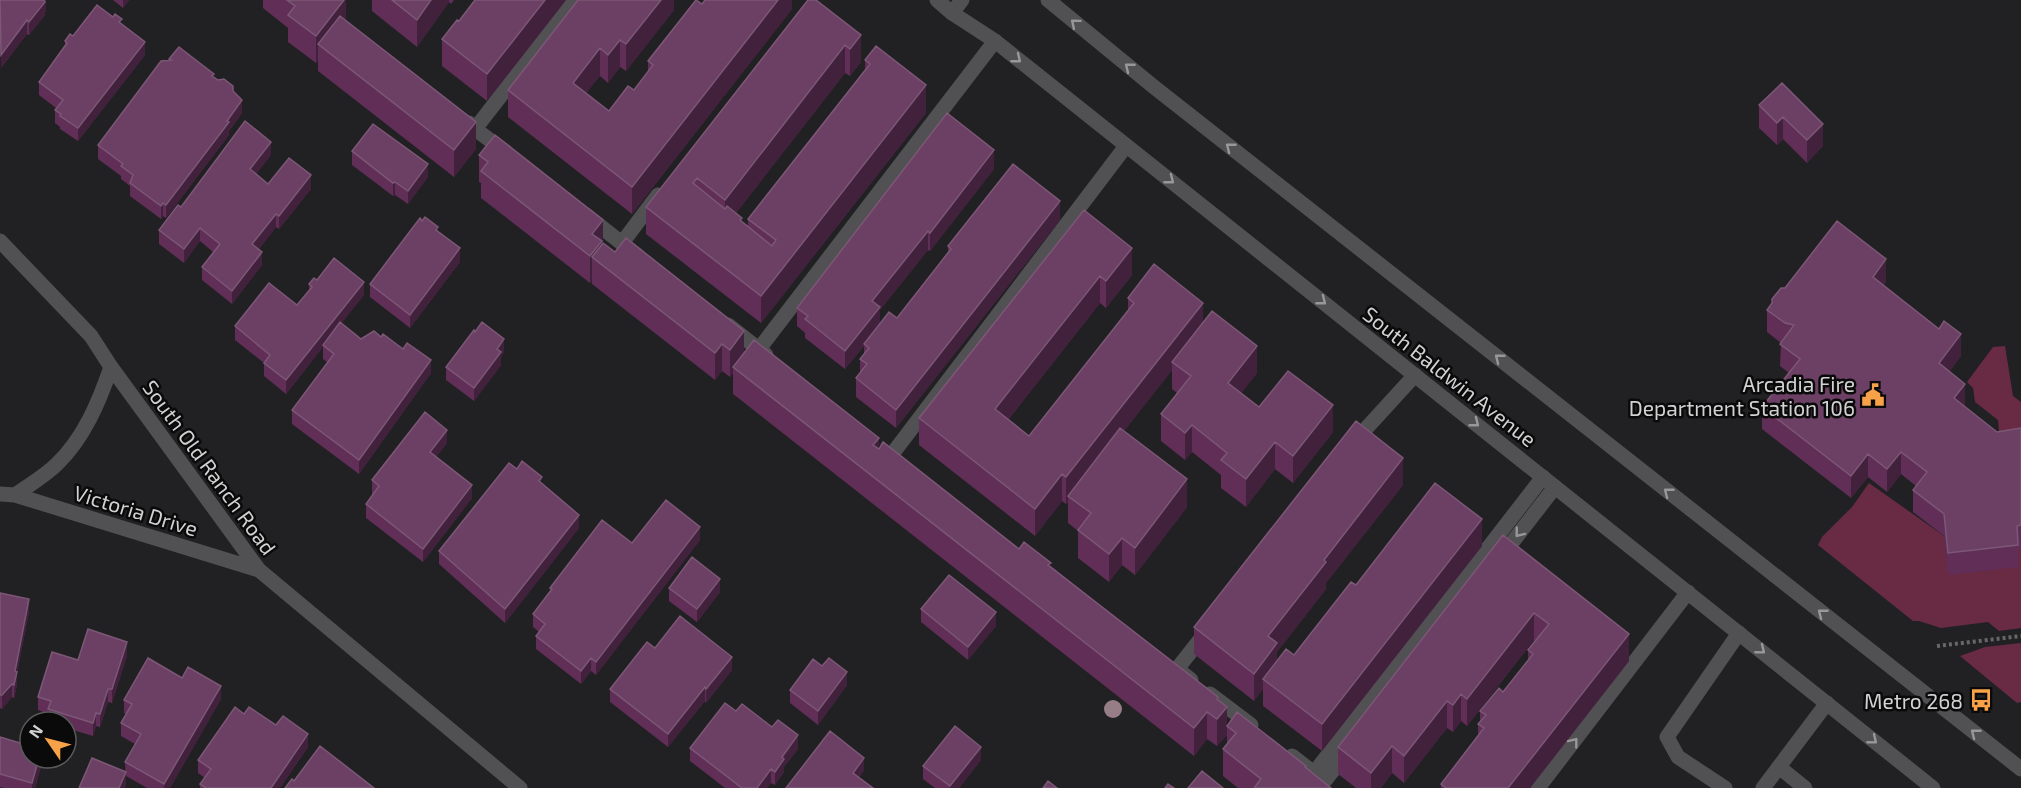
<svg xmlns="http://www.w3.org/2000/svg" width="2021" height="788" font-family="'Exo 2',sans-serif">
<rect width="100%" height="100%" fill="#212022"/>
<path fill="#692b44" d="M2005,346L2013,396L2021,402V451L2000,441L1998,420L1975,402L1973,388L1967,382L1993,347Z
M1869,483L1944,536L2021,548V628L1999,631L1988,622L1941,628L1919,621H1913L1818,545L1822,537L1852,507Z
M2021,643V702L2017,703L1960,656L1985,647Z"/>
<g fill="none" stroke-linecap="round" stroke-linejoin="round">
<path stroke="#676668" stroke-width="4" stroke-dasharray="3 3" stroke-linecap="butt" d="M1937,646L2021,636"/>
<path stroke="#515052" stroke-width="15" d="M469,123L475,129L575,0
M475,129L506,152
M586,215L638,256
M622,243L658,195
M728,325L766,355
M759,349L995,41
M1352,444L1415,375
M893,453L1126,146
M1500,558L1555,487
M1191,680L1177,669L1207,631
M1210,694L1251,725
M1292,756L1314,773L1543,477
M1779,767L1805,788
M1319,788L1350,749
M1538,788L1688,592
M1725,788L1678,757L1667,737L1739,633
M1763,788L1827,703"/>
<path stroke="#515052" stroke-width="15" d="M0,241L91,336L111,367L259,570L520,788
M0,494L15,495L259,570
M15,495C29,485 45,476 57,464C84,438 99,402 111,367"/>
<path stroke="#515052" stroke-width="15" d="M952,13L962,0"/>
<path stroke="#515052" stroke-width="15" d="M937,0L952,13L995,41L1933,788
M1048,0L1154,87L2021,769"/>
</g>
<circle fill="#967d86" cx="1113" cy="709" r="9"/>
<path fill="#602e57" d="M0,0H46V11L45,12V15L29,35L27,34L1,68Z
M113,0H129L123,8Z
M263,0H346V20L476,149L454,177L318,71V60L316,63L288,42V28L263,8Z
M372,0H454L451,4L449,2L417,47L372,11Z
M566,0L487,101L442,66V39L459,21Z
M674,0V10L626,71L620,67L608,83L600,76L586,93L609,111L634,90L648,73V61L702,4L792,0V9L632,214L508,117V90Z
M808,0L861,62L850,76L845,73L736,213L742,222L748,227V219L865,70V60L876,46L926,113L761,323L646,234V207Z
M122,24L145,55L78,141L60,129V127L55,123V110L56,108L39,95V82L65,46V41L73,36Z
M169,59L214,78L233,91L242,113L229,131V135L166,218L163,216L161,219L130,196V186L121,179V176L98,159V145L169,61Z
M1782,83L1823,146L1807,163L1783,139L1777,145L1759,128V105Z
M352,151L428,177L408,204L395,195L393,196L352,165Z
M271,155L256,174L268,184L311,189L279,229L276,227L259,249L262,265L232,304L202,280V267L213,252L200,241L184,263L159,244V230L181,207Z
M479,155L603,244L744,352L1019,549L1051,566L1218,699L1227,725L1306,768L1331,788H1238L1223,776V749L1227,745V735L1217,746L1207,739L1194,756L733,394V373L730,377L722,371L715,380L592,284V281L590,283L481,198V183L479,182Z
M994,169L930,251L928,250L880,310V324L897,318L948,252V246L1060,220L896,428L856,397V378L860,373V359L864,354V346L845,369L805,338V333L797,326V308Z
M1084,210L1132,275L1106,308L1100,303L1008,420L1029,436L1128,311V298L1203,322L1257,373L1241,393L1259,407L1333,432L1293,483L1275,469L1246,507L1221,488V475L1192,452L1185,460L1161,441V414L1177,393L1172,389V370L1124,431L1187,507L1135,575L1122,565L1109,582L1078,558V531L1068,523V502L1066,504L1062,501L1035,536L919,445V418Z
M460,262L410,328L370,297V284Z
M317,280L364,295L341,323L361,339L431,373L359,474L292,424V410L327,362L323,359V347L286,394L264,376V363L235,340V326L297,305L309,290V284Z
M1886,282L1883,286L1961,356L1949,372L1965,407L1997,432L2021,428V548H2018V567L1948,575L1944,536L1913,512V490L1916,486L1901,474L1887,492L1868,477L1851,498L1762,429V407L1789,373L1780,366L1781,343L1767,332V310L1772,304Z
M504,352L501,356V365L474,401L446,380V367Z
M447,443L436,457L472,498L423,562L366,518V504L373,495L372,494V480Z
M517,469L542,484L579,528L505,623L439,564V551Z
M1403,485L1326,583V589L1277,652V661L1294,655L1356,585L1482,546L1322,751L1263,706V689L1254,701L1194,654V627Z
M1503,535L1629,661L1530,788H1441V784L1478,735V724L1480,722V711L1503,692L1528,661V650L1535,641L1534,640L1467,726L1461,721L1453,732L1447,728L1404,783L1392,773L1381,788H1356L1338,774V747Z
M700,540L596,675L591,671L581,684L536,649V636L539,632L533,627V614L550,592V588L632,543Z
M669,588L720,592L697,622L669,601Z
M0,593L29,612L17,673V685L14,698L12,697L2,709L0,708Z
M921,609L996,626L968,660L921,622Z
M655,648L732,670L706,703L705,701L668,747L610,702V689Z
M127,656L112,703L108,702L100,727L96,726L93,736L66,728V722H48V714L38,710V697L78,660Z
M847,685L818,725L790,703V690Z
M221,699L170,788H147L126,776V785L125,762L135,744L121,736V723L126,714L124,713V700Z
M736,711L798,749L784,767V772L775,785L771,783L767,788H725L690,761V748Z
M244,714L308,747L280,788H200V784L205,778L198,773V760Z
M0,737L42,758V763L35,788H4L0,787Z
M981,760L959,788H935L923,779V766Z"/>
<path fill="#41213c" d="M44,0H46V11L45,12V15L29,35V22Z
M123,0H129L123,8Z
M344,0H346V24L318,44V60L316,63V36Z
M431,0H449V2L417,47V20Z
M545,0H566L487,101V74Z
M661,0H674V10L626,71V44Z
M778,0H792V9L632,214V187Z
M27,20V34L1,68V55Z
M861,35V62L850,76V49Z
M620,40V67L608,83V55Z
M145,42V55L78,141V128Z
M845,45V73L725,227V200Z
M600,48V76L573,110V83Z
M926,85V113L761,323V296Z
M242,100V113L229,131V135L166,218V205Z
M1783,117V139L1777,145V123Z
M476,122V149L454,177V150Z
M1823,124V146L1807,163V140Z
M271,142V155L250,182V169Z
M994,150V169L930,251V233Z
M428,164V177L408,204V191Z
M311,175V189L279,229V216Z
M395,182V195L393,196V183Z
M1060,201V220L896,428V410Z
M163,203V216L161,219V206Z
M276,214V227L252,258V244Z
M603,220V247L592,257V281L590,283V256L592,234Z
M200,228V241L184,263V249Z
M928,231V250L880,310V326L845,369V351L872,301Z
M460,248V262L410,328V315Z
M1132,248V275L1106,308V281Z
M262,252V265L232,304V291Z
M1886,259V282L1873,300V277Z
M1100,276V303L995,436V409Z
M364,282V295L286,394V380Z
M1203,303V330L1172,362V370L1071,498L1068,496V502L1066,504V477Z
M744,331V358L733,367V373L730,377V350Z
M1961,334V356L1939,386V363Z
M504,339V352L501,356V365L474,401V388L497,349Z
M722,344V371L715,380V353Z
M1257,346V373L1228,410V383Z
M431,360V373L359,474V460Z
M1965,384V407L1954,421V398Z
M1333,405V432L1293,483V456Z
M1192,425V452L1185,460V433Z
M447,430V443L430,465V452Z
M879,438V465L873,445Z
M1275,442V469L1246,507V479Z
M1901,452V474L1887,492V469Z
M1868,454V477L1851,498V476Z
M1403,458V485L1326,583V589L1277,652V670L1263,679V689L1254,701V674L1268,636L1324,560Z
M1062,474V501L1035,536V509Z
M1187,479V507L1135,575V548Z
M472,485V498L423,562V549Z
M579,515V528L505,623V609Z
M1482,519V546L1322,751V724Z
M700,527V540L596,675V662Z
M1122,538V565L1109,582V554Z
M720,579V592L697,622V609Z
M29,599V612L17,673V685L14,698L15,671Z
M996,612V626L968,660V647Z
M1534,613V640L1467,726V699Z
M1629,634V661L1530,788H1508Z
M127,642V656L112,703V689Z
M732,657V670L706,703V689Z
M591,658V671L581,684V671Z
M847,672V685L818,725V711Z
M12,684V697L2,709V695Z
M221,686V699L170,788H164V784Z
M705,687V701L668,747V734Z
M108,689V702L100,727V714Z
M1461,694V721L1453,732V705Z
M1218,697V718L1227,707V735L1217,746V699Z
M1447,701V728L1404,783V756Z
M1207,712V739L1194,756V728Z
M96,713V726L93,736V723Z
M308,734V747L280,788H271Z
M798,735V749L784,767V772L775,785V772L782,757Z
M1392,746V773L1381,788H1371V773Z
M981,747V760L959,788H950V786Z
M39,758H42V763L35,788H32V783Z
M864,758V771L853,786V773Z
M771,769V783L767,788H757Z
M126,772V785L125,788H119Z"/>
<path fill="#6c4065" stroke="#7c5776" stroke-width="1.5" d="M0,0H44L45,2L29,22L27,20L1,55Z
M287,0H344L316,36L288,15L295,6Z
M392,0H431L417,20Z
M475,0H545L487,74L442,39L457,20L459,21Z
M578,0H661L626,44L620,40L608,55L600,48L573,83L609,111L628,86L634,90L653,65L648,61L696,0L702,4L705,0H778L632,187L508,90Z
M808,0H816L861,35L850,49L845,45L725,200L697,178L693,183L725,209L727,206L742,218L740,220L772,246L776,240L748,219L870,64L865,60L876,46L926,85L761,296L646,207Z
M97,5L113,17L115,14L122,19L119,22L145,42L78,128L60,116L61,114L55,110L63,100L39,82L67,43L65,41L70,34L73,36Z
M340,16L476,122L454,150L318,44Z
M179,47L214,74L212,76L218,80L224,79L233,86V91L242,100L227,121L229,122L166,205L163,203L161,206L130,183L133,175L121,166L123,164L98,145L161,61L171,60L169,59Z
M1782,83L1823,124L1807,140L1783,117L1777,123L1759,105Z
M947,113L994,150L930,233L928,231L872,301L880,307L845,351L805,319L808,316L797,308Z
M245,121L271,142L250,169L268,184L289,158L311,175L279,216L276,214L252,244L262,252L232,291L202,267L220,244L200,228L184,249L159,230L178,205L181,207Z
M373,124L428,164L408,191L395,182L393,183L352,151Z
M495,135L603,220L592,234L602,241L590,256L481,171L488,162L479,155Z
M1013,164L1060,201L896,410L856,378L867,364L860,359L869,348L864,344L889,312L897,318L951,249L948,246Z
M1084,210L1132,248L1106,281L1100,276L995,409L1029,436L1134,303L1128,298L1154,264L1203,303L1066,477L1062,474L1035,509L919,418Z
M425,217L438,227L436,230L460,248L410,315L370,284L420,218L422,221Z
M1837,221L1886,259L1873,277L1939,329L1944,321L1961,334L1939,363L1965,384L1954,398L1997,432L2021,428V525L2017,526L2018,545L1948,553L1944,514L1913,490L1927,472L1901,452L1887,469L1868,454L1851,476L1762,407L1800,359L1780,344L1794,325L1785,323L1767,310L1772,303V299L1781,288H1785Z
M626,238L744,331L730,350L722,344L715,353L592,257L603,243L615,252Z
M334,258L364,282L286,380L264,363L270,355L235,326L269,283L297,305L312,287L309,284L314,278L317,280Z
M1212,311L1257,346L1228,383L1259,407L1288,371L1333,405L1293,456L1275,442L1246,479L1221,460L1227,453L1192,425L1185,433L1161,414L1191,376L1172,362Z
M340,322L361,339L374,331L381,337L383,334L403,349L407,343L431,360L359,460L292,410L334,354L323,345Z
M482,322L504,339L497,349L501,352L474,388L446,367L474,330L475,332Z
M754,340L879,438L873,445L879,449L883,442L1019,549L1024,542L1051,563L1048,565L1218,697L1217,699L1227,707L1217,719L1207,712L1194,728L733,367Z
M425,412L447,430L430,452L472,485L423,549L366,504L379,486L372,480Z
M1356,421L1403,458L1324,560L1326,562L1268,636L1277,643L1254,674L1194,627Z
M1120,428L1187,479L1135,548L1122,538L1109,554L1078,530L1091,513L1068,496Z
M522,461L542,477L539,481L579,515L505,609L439,551L509,463L517,469Z
M1435,483L1482,519L1322,724L1263,679L1286,649L1294,655L1351,582L1356,585Z
M666,500L700,527L596,662L591,658L581,671L536,636L545,624L533,614L552,589L550,588L602,520L632,543Z
M1503,535L1629,634L1508,788H1446L1441,784L1484,728L1478,724L1486,715L1480,711L1499,688L1503,692L1533,654L1528,650L1549,624L1534,613L1467,699L1461,694L1453,705L1447,701L1404,756L1392,746L1371,773L1338,747Z
M692,557L720,579L697,609L669,588Z
M949,575L996,612L968,647L921,609Z
M0,593L29,599L15,671L17,672L14,685L12,684L2,695H0Z
M680,616L732,657L706,689L705,687L668,734L610,689L647,642L655,648Z
M88,629L127,642L112,689H108L100,714L96,713L93,723L48,709L51,701L38,697L52,652L78,660Z
M148,658L182,678L188,667L221,686L164,784L125,762L141,734L121,723L132,704L124,700Z
M829,658L847,672L818,711L790,690L813,659L822,666Z
M725,703L736,711L742,704L772,727L778,720L798,735L782,757L784,759L775,772L771,769L757,788H742L690,748Z
M235,707L244,714L249,707L276,725L283,716L308,734L271,788H206L200,784L211,769L198,760Z
M1237,712L1306,766L1305,767L1331,788H1254L1261,779L1223,749L1236,733L1227,726Z
M955,726L981,747L950,786L923,766Z
M830,731L864,758L853,773L873,788H786Z
M0,737L30,746V758H39L32,783L0,774Z
M320,746L374,788H285L292,779L294,781Z
M92,758L126,772L119,788H79Z
M1202,771L1223,788H1188Z
M1048,781L1057,788H1043Z
M1168,784L1174,788H1165Z"/>
<defs><path id="oneway-chevron" d="M-2-3.5L2.5 0L-2 3.5" fill="none" stroke-width="1.6" stroke-linecap="round" stroke-linejoin="round" transform="scale(1.5)"/></defs>
<g stroke="#989899">
<use href="#oneway-chevron" transform="translate(1075 23) rotate(-140)"/>
<use href="#oneway-chevron" transform="translate(1017 59) rotate(39)"/>
<use href="#oneway-chevron" transform="translate(1129 67) rotate(-141)"/>
<use href="#oneway-chevron" transform="translate(1230 147) rotate(-142)"/>
<use href="#oneway-chevron" transform="translate(1170 180) rotate(38)"/>
<use href="#oneway-chevron" transform="translate(1322 301) rotate(38)"/>
<use href="#oneway-chevron" transform="translate(1499 358) rotate(-142)"/>
<use href="#oneway-chevron" transform="translate(1475 423) rotate(38)"/>
<use href="#oneway-chevron" transform="translate(1668 492) rotate(-142)"/>
<use href="#oneway-chevron" transform="translate(1519 533) rotate(128)"/>
<use href="#oneway-chevron" transform="translate(1822 613) rotate(-142)"/>
<use href="#oneway-chevron" transform="translate(1761 650) rotate(39)"/>
<use href="#oneway-chevron" transform="translate(1975 733) rotate(-142)"/>
<use href="#oneway-chevron" transform="translate(1873 740) rotate(39)"/>
<use href="#oneway-chevron" transform="translate(1574 742) rotate(-52)"/>
</g>
<defs>
<g id="civic-bare" transform="scale(1.8)"><path d="M-.6-6.5H3V-4.5H.6V-3L4-1V1h2V6H-6V1h2V-1L-.6-3ZM-1.2 2.5V6h2.4V2.5Z" fill="#f7a149" stroke="#0b0a0b" stroke-width="2.5" paint-order="stroke"/></g>
<g id="bus-bare" transform="scale(1.8)"><path d="M-5-6H5V4H4V6H2V4H-2V6H-4V4H-5ZM-3.5-4V0h7V-4ZM-3.5 1.2v1.5H-2V1.2ZM2 1.2v1.5H3.5V1.2Z" fill="#f7a149" stroke="#0b0a0b" stroke-width="2.5" paint-order="stroke"/></g>
</defs>
<g fill-rule="evenodd">
<use href="#civic-bare" x="1873" y="395"/>
<use href="#bus-bare" x="1981" y="700"/>
</g>
<g text-anchor="middle" dominant-baseline="central" stroke-width="5" stroke-linejoin="round" paint-order="stroke">
<g font-size="21" fill="#d2d2d3" stroke="#0b0a0b">
<text transform="translate(1450 376) rotate(38)">South Baldwin Avenue</text>
<text transform="translate(210 467) rotate(54)">South Old Ranch Road</text>
<text transform="translate(136 510) rotate(17)">Victoria Drive</text>
</g>
<g font-size="21" fill="#d2d2d3" stroke="#0b0a0b" text-anchor="end">
<text x="1855" y="383">Arcadia Fire<tspan x="1855" dy="24">Department Station 106</tspan></text>
<text x="1963" y="700">Metro 268</text>
</g>
</g>
<g transform="translate(48 740) rotate(305)"><circle r="28" fill="#0b0a0b" stroke="#5b5a5b" stroke-width="1.5"/>
<path d="M0-4.5L10 22L0 15L-10 22Z" fill="#f7a149"/>
<text y="-9" font-size="16" font-weight="bold" text-anchor="middle" fill="#d2d2d3">N</text>
</g>
</svg>
